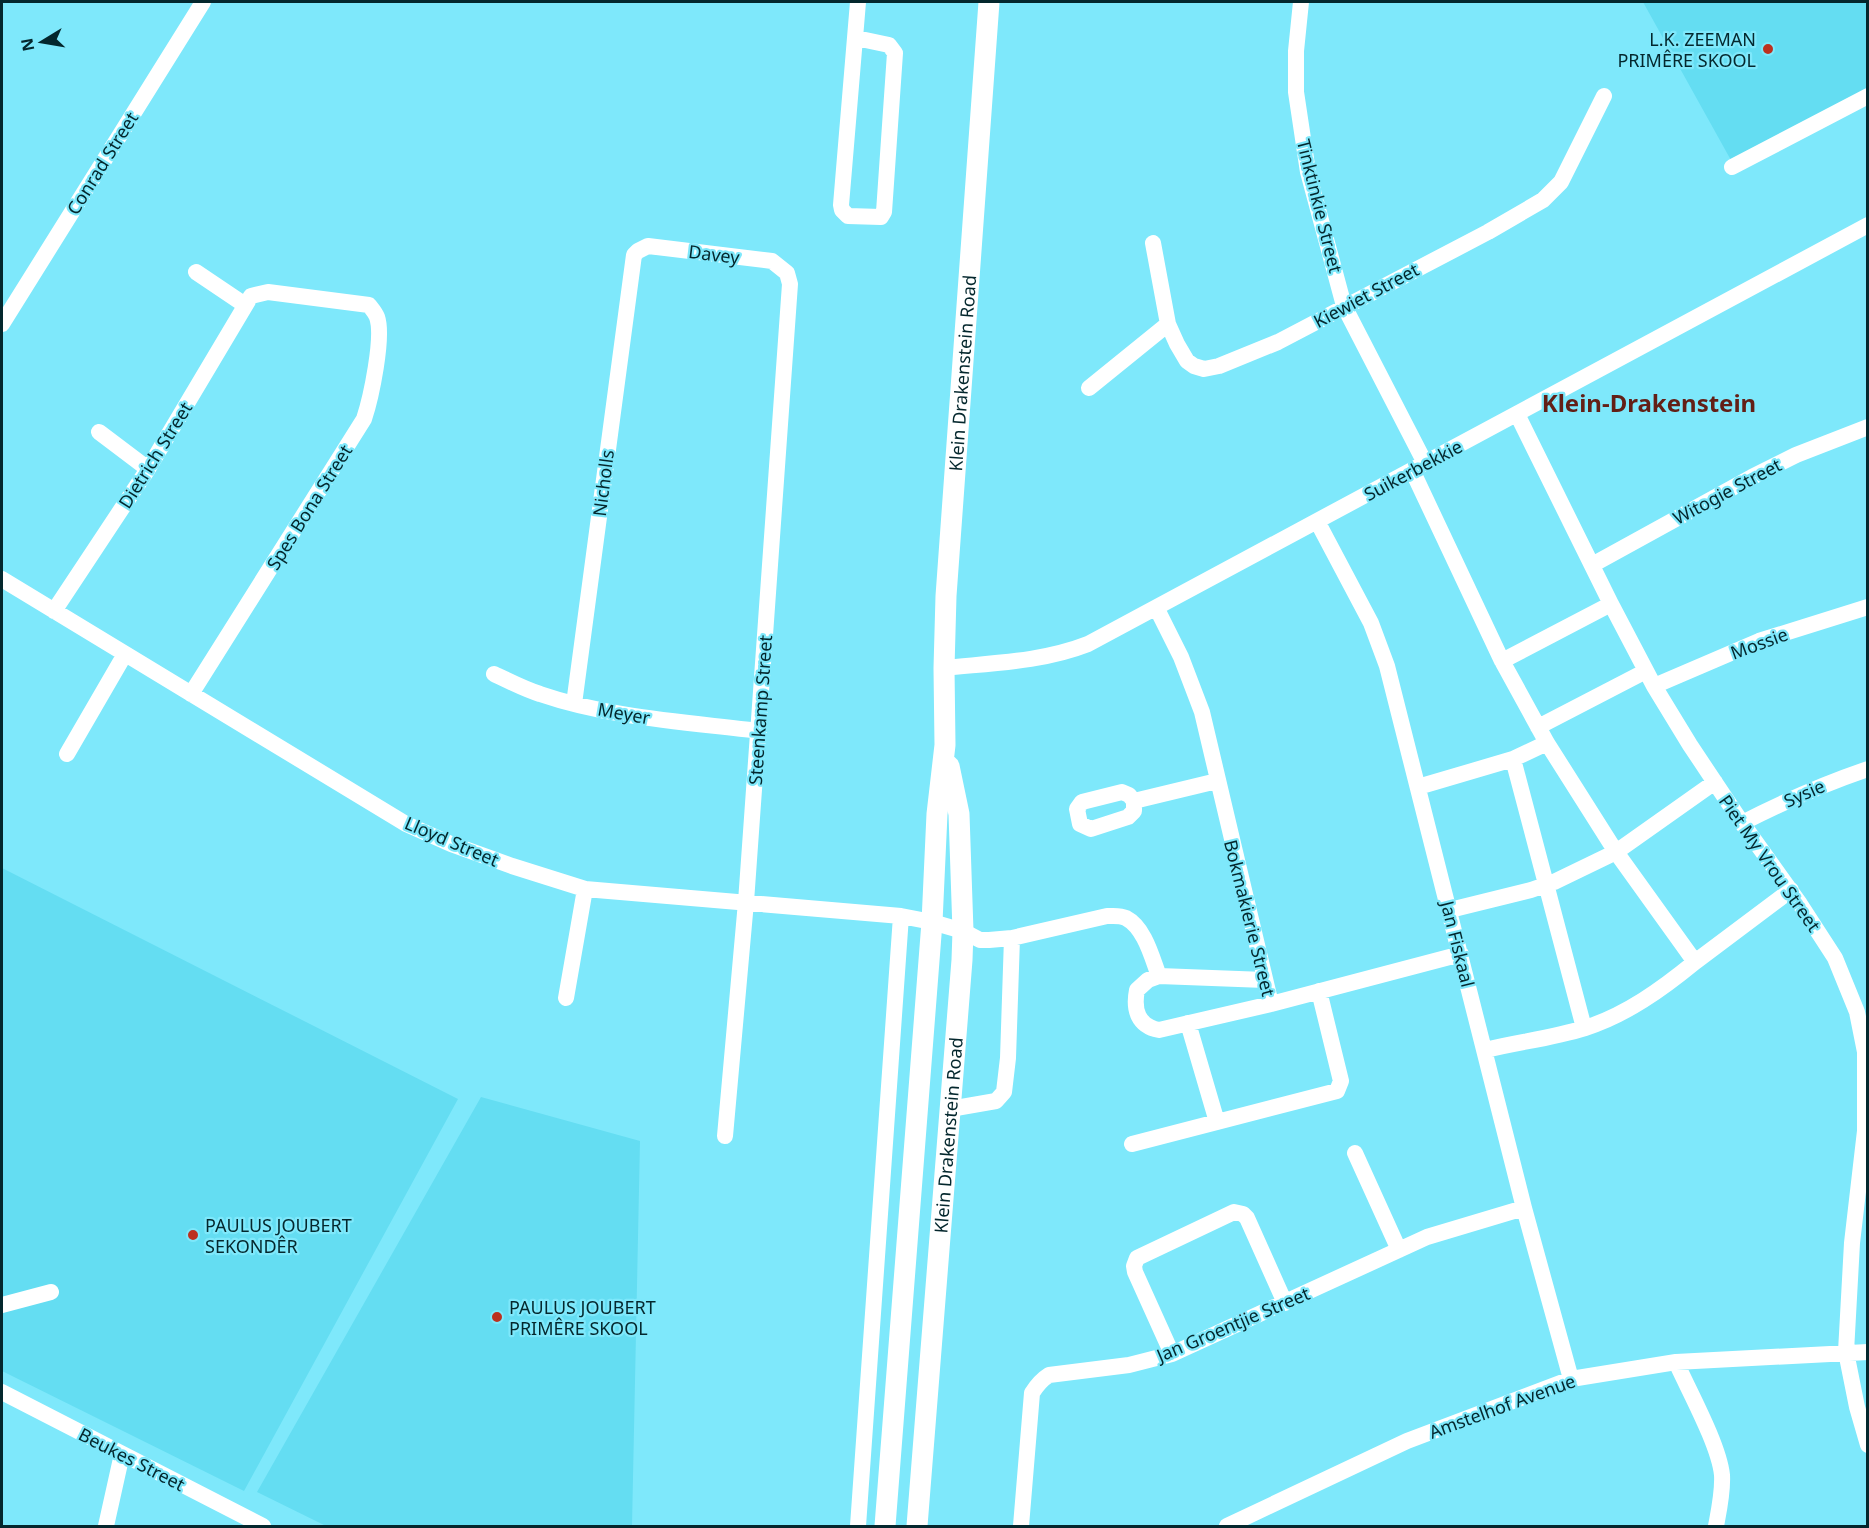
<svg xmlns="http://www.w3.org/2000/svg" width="1869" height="1528" font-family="'Noto Sans',sans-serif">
<rect width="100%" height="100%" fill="#7ee8fb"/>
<path fill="#64ddf2" d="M1643,2H1867V97L1737,171Z
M2,868L458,1099L244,1491L2,1371Z
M481,1097L640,1141L632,1526H326L257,1492Z"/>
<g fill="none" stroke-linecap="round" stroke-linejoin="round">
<path stroke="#fff" stroke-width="16" d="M1301,2L1296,51V92L1308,172L1344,306L1425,463
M856,38L889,45L895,53L884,212L881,217L848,216L842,210L841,205L858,2
M1732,167L1868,96
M1153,243L1168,324L1177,344L1187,361L1194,366L1204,369L1219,366L1278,342L1488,232L1543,200L1561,182L1604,96
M196,272L245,305
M2,324L203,2
M1089,388L1168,324
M1517,414L1611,604L1654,686L1690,745L1742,823L1800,904L1835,958L1857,1012L1865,1052V1131L1852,1243L1846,1352L1857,1407L1868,1445
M99,432L148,469
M1412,470L1502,661L1547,743L1616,852L1554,882L1531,890L1450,910
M1317,521L1371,623L1387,666L1524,1208L1571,1379
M1592,565L1752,477L1796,455L1868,427
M2,579L406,824L451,844L512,866L585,889L901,916L932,922L963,931L980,940H989L1012,938L1107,916C1113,916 1120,915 1126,918C1145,928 1152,958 1159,976
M1157,609L1181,657L1202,712L1271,1004
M54,611L148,469L251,296L268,292L369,305C372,309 375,312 377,317C384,337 371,398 364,419L191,694
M1502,661L1611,604
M944,668C992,663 1042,662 1088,644L1868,225
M494,674C509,681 524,689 540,694C610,718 686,722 759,731
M1654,686L1759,641L1868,607
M574,704L634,255L638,251L648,246L772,261L787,273L790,284L746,902L725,1136
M1538,727L1646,671
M67,754L125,654
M1513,759L1547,743
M1715,782L1616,852L1695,962L1791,890
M1418,787L1513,759L1584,1028
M1134,801L1129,795L1122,792L1082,802L1077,809L1080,824L1091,829L1128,817L1134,811V801L1217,781
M1742,823C1783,802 1824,784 1868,769
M1265,980L1159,976L1148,980L1137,990C1133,1010 1138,1026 1159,1030L1271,1004L1461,954
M566,998L585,889
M1188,1023L1217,1122L1337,1091L1341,1081L1319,991
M1485,1050C1518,1042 1553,1038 1585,1028C1626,1015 1662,989 1695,962
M950,1109L996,1101L1004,1092L1008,1058L1012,938
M1132,1144L1217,1122
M1355,1153L1399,1250
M2,1305L51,1292
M1172,1354L1135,1272L1134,1266L1137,1258L1234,1212L1243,1214L1247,1218L1285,1303
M1676,1362C1689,1391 1719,1445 1722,1475C1723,1492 1719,1510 1716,1526
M2,1392L263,1526
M106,1526L122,1454
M858,1526L901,916
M1021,1526L1032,1393C1037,1385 1041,1380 1049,1375L1129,1365L1172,1354L1427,1237L1524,1208
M1227,1526L1407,1441L1571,1379L1676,1362L1868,1352"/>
<g stroke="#fff" stroke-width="21">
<path id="s1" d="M885,1526L932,922L937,814L945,745L944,668L946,596L989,2"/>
<path id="s2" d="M917,1526L962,960L963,931L959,814L949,766"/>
</g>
</g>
<g fill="#bc301f" stroke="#7ee8fb" stroke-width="2">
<circle cx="1768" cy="49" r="6"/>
<circle cx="193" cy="1235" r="6"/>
<circle cx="497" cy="1317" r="6"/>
</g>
<g text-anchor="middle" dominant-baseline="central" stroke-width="4.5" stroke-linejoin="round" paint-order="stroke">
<g font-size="18" fill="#04272d" stroke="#7ee8fb" text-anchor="start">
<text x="1756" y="39" text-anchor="end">L.K. ZEEMAN<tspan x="1756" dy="21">PRIMÊRE SKOOL</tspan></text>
<text x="205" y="1225">PAULUS JOUBERT<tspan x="205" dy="21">SEKONDÊR</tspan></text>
<text x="509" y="1307">PAULUS JOUBERT<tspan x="509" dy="21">PRIMÊRE SKOOL</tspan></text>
</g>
<g font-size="18" fill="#04272d" stroke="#7ee8fb">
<text transform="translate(102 163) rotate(-58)">Conrad Street</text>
<text transform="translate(1320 206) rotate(76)">Tinktinkie Street</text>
<text transform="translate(714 254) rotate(7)">Davey</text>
<text transform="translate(1366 295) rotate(-28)">Kiewiet Street</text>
<text stroke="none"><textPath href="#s1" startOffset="1156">Klein Drakenstein Road</textPath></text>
<text transform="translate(155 455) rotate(-58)">Dietrich Street</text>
<text transform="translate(1413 470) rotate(-28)">Suikerbekkie</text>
<text transform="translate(603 483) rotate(-83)">Nicholls</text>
<text transform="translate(1727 491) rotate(-28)">Witogie Street</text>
<text transform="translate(309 507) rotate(-58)">Spes Bona Street</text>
<text transform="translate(1759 643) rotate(-20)">Mossie</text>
<text transform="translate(760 710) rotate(-86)">Steenkamp Street</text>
<text transform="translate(624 713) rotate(10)">Meyer</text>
<text transform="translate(1804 793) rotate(-24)">Sysie</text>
<text transform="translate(452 841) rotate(23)">Lloyd Street</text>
<text transform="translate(1770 863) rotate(55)">Piet My Vrou Street</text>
<text transform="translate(1250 918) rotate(76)">Bokmakierie Street</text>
<text transform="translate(1458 944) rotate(76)">Jan Fiskaal</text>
<text stroke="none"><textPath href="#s2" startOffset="392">Klein Drakenstein Road</textPath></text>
<text transform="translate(1233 1324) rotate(-23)">Jan Groentjie Street</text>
<text transform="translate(1502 1406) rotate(-20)">Amstelhof Avenue</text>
<text transform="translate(132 1459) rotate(27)">Beukes Street</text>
</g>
<g font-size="24" font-weight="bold" fill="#631f16" stroke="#7ee8fb">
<text x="1649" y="402">Klein-Drakenstein</text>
</g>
</g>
<rect width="1869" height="1528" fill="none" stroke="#04272d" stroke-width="6"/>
<g transform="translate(42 42) rotate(259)" stroke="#7ee8fb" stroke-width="4.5" paint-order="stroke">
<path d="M0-4.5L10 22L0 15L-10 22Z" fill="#04272d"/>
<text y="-9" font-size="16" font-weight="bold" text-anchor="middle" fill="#04272d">N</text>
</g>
</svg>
